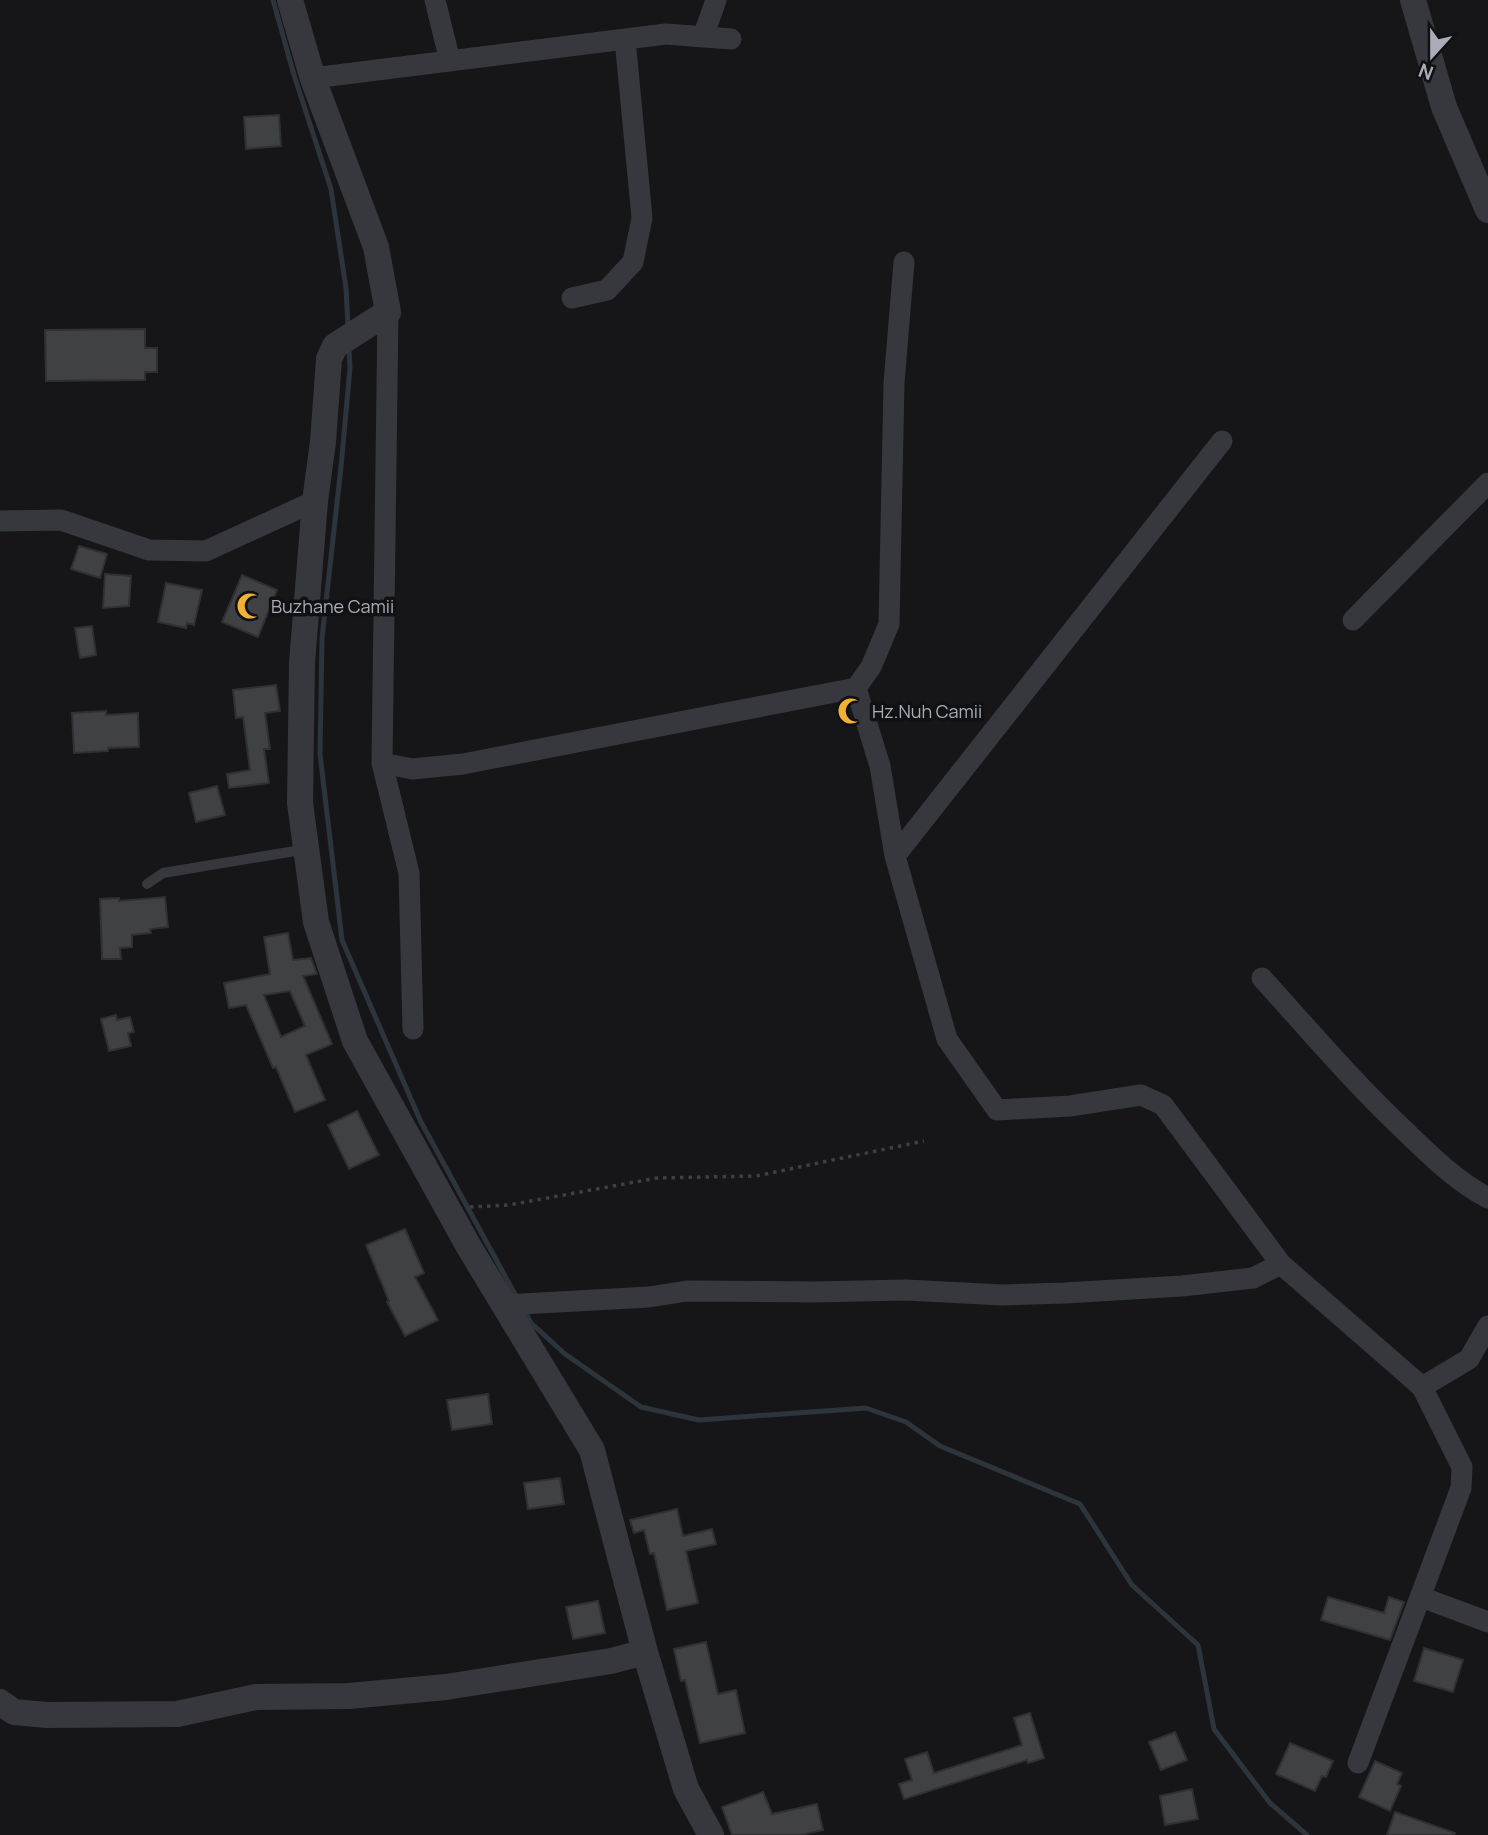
<svg xmlns="http://www.w3.org/2000/svg" width="1488" height="1835" font-family="Manrope,sans-serif">
<rect width="100%" height="100%" fill="#161618"/>
<g fill="none" stroke-linecap="round" stroke-linejoin="round">
<path stroke="#2c353c" stroke-width="5" d="M273,0L294,75L331,189L346,288L348,327
M349,347L350,368L341,467L322,638L320,754L342,940L421,1122L517,1298
M524,1309L531,1323L565,1354L641,1407L699,1420L866,1408L906,1422L940,1446L1080,1504L1132,1585L1198,1645L1214,1729L1270,1803L1307,1835"/>
</g>
<path fill="#404145" stroke="#303034" stroke-width="2" fill-rule="evenodd" d="M279,115L281,146L246,149L244,117Z
M145,329V348H157V372H145V380L46,381L45,330Z
M79,546L107,554L100,578L71,569Z
M105,574L131,576L129,606L103,608Z
M242,575L277,590L258,637L222,622Z
M166,583L202,590L194,625L187,623L186,628L158,622Z
M92,626L96,655L80,658L75,628Z
M276,685L280,711L265,713L270,749H264L269,783L229,788L227,774L250,770L243,717L236,718L233,690Z
M106,711V715L138,713L139,747L108,748V751L74,753L72,713Z
M217,786L225,815L196,822L189,793Z
M165,897L168,927L150,929L151,933L132,935V947L120,948L121,959H102L100,899L119,898V901Z
M288,933L293,960L311,958L317,974L303,976L332,1044L306,1055L325,1100L295,1112L276,1067L273,1068L246,1005L229,1008L224,983L270,974L264,937ZM290,991L305,1026L281,1037L264,995Z
M116,1015L117,1020L130,1017L134,1032L128,1033L131,1046L109,1051L101,1019Z
M357,1111L379,1155L349,1169L328,1125Z
M405,1229L424,1273L415,1277L438,1320L405,1336L387,1302L389,1301L366,1245Z
M488,1394L492,1424L452,1430L447,1400Z
M560,1478L564,1504L528,1509L524,1483Z
M677,1509L683,1536L712,1529L716,1544L686,1551L698,1603L667,1610L654,1553L650,1554L644,1530L634,1533L630,1520Z
M1328,1597L1384,1613L1389,1597L1404,1602L1390,1640L1321,1620Z
M598,1601L605,1633L573,1639L566,1607Z
M706,1642L718,1694L736,1690L745,1733L700,1743L685,1680L681,1681L674,1649Z
M1424,1648L1463,1660L1453,1692L1414,1681Z
M1030,1713L1044,1758L1028,1763L1027,1760L904,1799L899,1784L912,1780L905,1759L927,1752L934,1773L1022,1745L1014,1718Z
M1175,1732L1187,1760L1161,1770L1149,1742Z
M1290,1743L1333,1761L1326,1777L1322,1776L1315,1791L1276,1774Z
M1375,1761L1402,1773L1397,1784L1401,1786L1390,1811L1359,1797Z
M1192,1789L1198,1819L1165,1825L1160,1796Z
M763,1792L772,1814L817,1804L823,1830L801,1835H732L722,1807Z
M1395,1812L1455,1833L1454,1835H1387Z"/>
<g fill="none" stroke-linecap="round" stroke-linejoin="round">
<path stroke="#3d3f44" stroke-width="3.5" stroke-dasharray="3.5 5" stroke-linecap="butt" d="M470,1207L509,1205L657,1178L756,1176L924,1141"/>
<path stroke="#37383d" stroke-width="10" d="M147,884L163,873L307,849"/>
<path stroke="#37383d" stroke-width="21" d="M435,0L450,61
M703,37L716,0
M313,78L666,34L731,39
M572,298L607,290L633,262L642,218L625,39
M388,312L382,763L412,769L463,764L856,688L880,766L895,856L947,1039L997,1110L1070,1106L1141,1095L1163,1105L1281,1264L1422,1387L1462,1467L1461,1488L1358,1763
M0,521L61,520L149,550L206,551L315,501
M1353,620L1488,483
M856,688L871,667L889,624L894,383L904,262
M382,763L409,873L413,1029
M895,856L1222,441
M1262,978C1309,1030 1354,1083 1405,1131C1431,1156 1456,1181 1488,1198
M503,1305L649,1297L687,1291L814,1292L906,1290L1002,1295L1065,1293L1182,1286L1253,1278L1281,1264
M1422,1387L1469,1359L1488,1326
M1421,1597L1488,1622"/>
<path stroke="#37383d" stroke-width="26" d="M290,0L313,79L376,247L388,312L335,346L329,359L323,442L315,501L302,663L300,803L316,922L355,1041L469,1247L592,1450L645,1652L686,1789L711,1835
M1413,0L1444,107L1488,210
M0,1702L14,1712L47,1715L177,1714L256,1697L349,1696L446,1687L611,1661L645,1652"/>
</g>
<defs>
<g id="mosque-bare" transform="scale(2.1)"><path d="M3.5-4.9A6 6 0 1 0 3.5 4.9A5 5 0 1 1 3.5-4.9Z" fill="#f2b134" stroke="#111113" stroke-width="2.5" paint-order="stroke"/></g>
</defs>
<g fill-rule="evenodd">
<use href="#mosque-bare" x="250" y="606"/>
<use href="#mosque-bare" x="851" y="711"/>
</g>
<g text-anchor="middle" dominant-baseline="central" stroke-width="7" stroke-linejoin="round" paint-order="stroke">
<g font-size="18" fill="#a8adb8" stroke="#111113" text-anchor="start">
<text x="271" y="606">Buzhane Camii</text>
<text x="872" y="711">Hz.Nuh Camii</text>
</g>
</g>
<g transform="translate(1432 56) rotate(201)" stroke="#111113" stroke-width="5" paint-order="stroke">
<path d="M0-5L12 26L0 18L-12 26Z" fill="#a8adb8"/>
<text y="-10" font-size="19" font-weight="bold" text-anchor="middle" fill="#a8adb8">N</text>
</g>
</svg>
